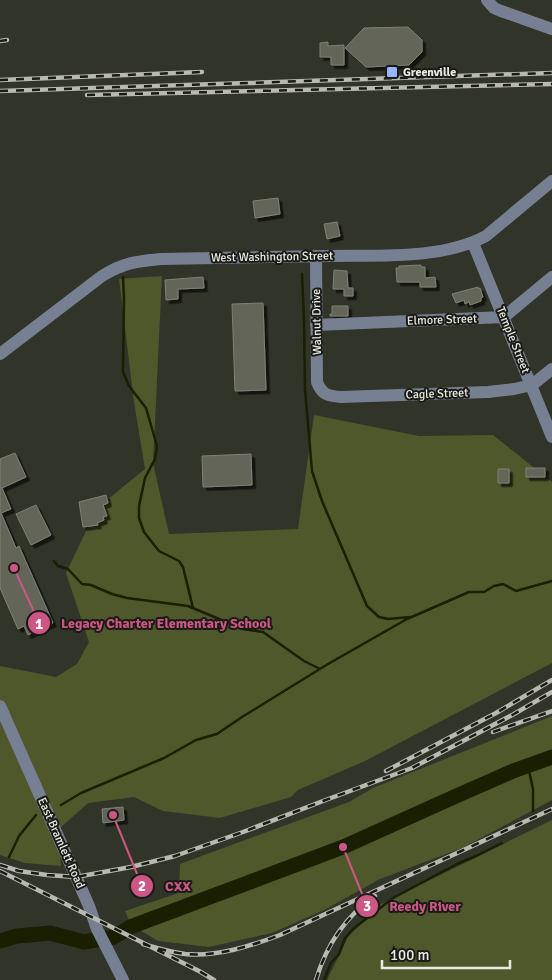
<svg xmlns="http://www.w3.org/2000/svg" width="552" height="980" font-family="Signika,sans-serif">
<defs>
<filter id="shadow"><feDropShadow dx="3.5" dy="3.5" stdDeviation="0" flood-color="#0009"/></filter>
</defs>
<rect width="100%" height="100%" fill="#313429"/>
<path fill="#4f582b" d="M162,276L153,463L169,534L298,529L314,415L419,436L493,435L552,482V663L365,761L298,790L291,797L220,818L163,811L134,797L88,803L58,830L61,866L25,863L0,855V666L56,677L77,664L89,642L66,573L97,508L145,469L134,402L119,279Z
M552,716V800L462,848L380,879L326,909L272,933L209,947L158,941L131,925L125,911L179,893L180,864L349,802L373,788Z
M552,820V980H327L348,937L379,905Z"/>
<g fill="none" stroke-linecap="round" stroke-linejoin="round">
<path stroke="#191f00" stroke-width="2.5" d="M302,274L304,320L305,389L312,471L322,501L367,606L379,617L388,619L410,617
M123,277L124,299L123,372L129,386L146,408L157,446L155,459L145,478L139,506V518L144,532L159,551L179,561L183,567L193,608
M54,561L58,566L68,569L82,584L91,585L112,594L127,598L188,606L243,629L263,632L304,661L320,669
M528,766L533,789V811
M61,805L81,793L164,758L196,740L217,734L242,717L328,664L407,619L469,592H484L494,586L503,584L516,591L552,581
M9,857L19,836L36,815
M324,980L331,963L339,954L345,938L353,929L393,898L457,864L476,856L502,843"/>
<path stroke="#191f00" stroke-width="15" d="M0,941L17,936L50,933L84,942L114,937L130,927L343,847L454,797L513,771L552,757"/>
</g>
<path fill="#626558" stroke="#7e8175" filter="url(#shadow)" d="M408,27L422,40V52L409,65L366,67L345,48L364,28Z
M328,42V46L344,45V65H331V57H320V43Z
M278,198L280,214L255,218L253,201Z
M337,222L340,236L327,239L324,224Z
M421,265V267H425V278L435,277L436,287H420V282H397L396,268H399V266Z
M334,270L347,271L348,288H353V296H344V289H333Z
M203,277L204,288L178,289V299L166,300L165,280Z
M478,287V289L480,288L483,297L481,298V301L470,305L469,302L465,304L464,300L456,303L452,294Z
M263,303L266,390L235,391L232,304Z
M332,306H348V316H330V314H332Z
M15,453L26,477L2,488L11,509L1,513L16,548L19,546L53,623L28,635L24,626L18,629L0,588V459Z
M251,454L252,485L203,487L202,456Z
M526,468H545V477H526Z
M498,469H509V483H498Z
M106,495L108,503L103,505L107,516L103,517L104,520L97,523L98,525L83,527L79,502Z
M36,505L51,535L31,545L16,514Z
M123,807L124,820L103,823L102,809Z"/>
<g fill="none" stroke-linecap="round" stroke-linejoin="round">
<path stroke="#778093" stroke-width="12" d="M487,0L494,8L501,11L552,29
M473,243L552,437
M316,256L317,382C322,395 328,396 341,397L488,392L514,389L532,385L552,369
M316,325L504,317L552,277
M0,354L102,276C123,263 137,261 161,259C217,258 273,257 329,256C378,255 441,260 486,236L552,181
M0,706L89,906L97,929L123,980"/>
<g stroke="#b8bab2" stroke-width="4.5">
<path id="rail" d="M0,41L7,40
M0,80L202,72
M0,91L552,73
M87,95L552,84
M493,732L552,711
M386,771L496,713L552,680
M0,865L19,871L47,875L76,877L131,867L175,856L243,832L323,801L412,768L514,714L552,692
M0,871L199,971L214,980
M143,944C156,948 170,952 185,954C217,957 251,946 280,935L552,809
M316,980C326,946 346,916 375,896"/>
</g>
<use href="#rail" stroke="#1a1b16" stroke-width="2.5" stroke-dasharray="8" stroke-linecap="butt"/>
</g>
<rect fill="#98b5fd" stroke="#1a1b16" stroke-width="2" x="386" y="66" width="12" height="12" rx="2.5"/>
<g text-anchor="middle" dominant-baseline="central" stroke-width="4" stroke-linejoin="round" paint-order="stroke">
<g font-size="12" font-weight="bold" fill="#e8eae3" stroke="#1a1b16" text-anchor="start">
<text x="403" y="72">Greenville</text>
</g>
<g font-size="12" fill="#e8eae3" stroke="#1a1b16">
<text transform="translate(272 257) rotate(-1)">West Washington Street</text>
<text transform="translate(442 320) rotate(-2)">Elmore Street</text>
<text transform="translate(317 322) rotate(-91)">Walnut Drive</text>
<text transform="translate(513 340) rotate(68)">Temple Street</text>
<text transform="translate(437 394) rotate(-2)">Cagle Street</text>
<text transform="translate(61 843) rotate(66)">East Bramlett Road</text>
</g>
</g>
<path fill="none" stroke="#cd5784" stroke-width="2" d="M14 568L39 623M113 815L142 886M343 847L367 906"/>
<g fill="#cd5784" stroke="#1a1b16" stroke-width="2">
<circle cx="14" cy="568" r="5"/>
<circle cx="113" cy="815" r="5"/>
<circle cx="343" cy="847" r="5"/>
<circle cx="39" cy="623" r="12"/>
<circle cx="142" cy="886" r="12"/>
<circle cx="367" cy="906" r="12"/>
</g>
<g font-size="15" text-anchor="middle" font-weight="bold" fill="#fff">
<text x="39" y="629">1</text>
<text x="142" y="891">2</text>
<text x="367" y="911">3</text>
</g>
<g font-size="14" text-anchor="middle" font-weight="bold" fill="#cd5784" stroke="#1a1b16" stroke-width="4" stroke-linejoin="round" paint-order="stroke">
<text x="166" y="628">Legacy Charter Elementary School</text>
<text x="178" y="891">CXX</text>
<text x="425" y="911">Reedy River</text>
</g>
<path d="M382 960v8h128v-8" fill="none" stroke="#e8eae3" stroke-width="2.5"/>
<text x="390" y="960" font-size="15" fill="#e8eae3" stroke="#1a1b16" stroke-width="4" paint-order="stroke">100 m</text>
</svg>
